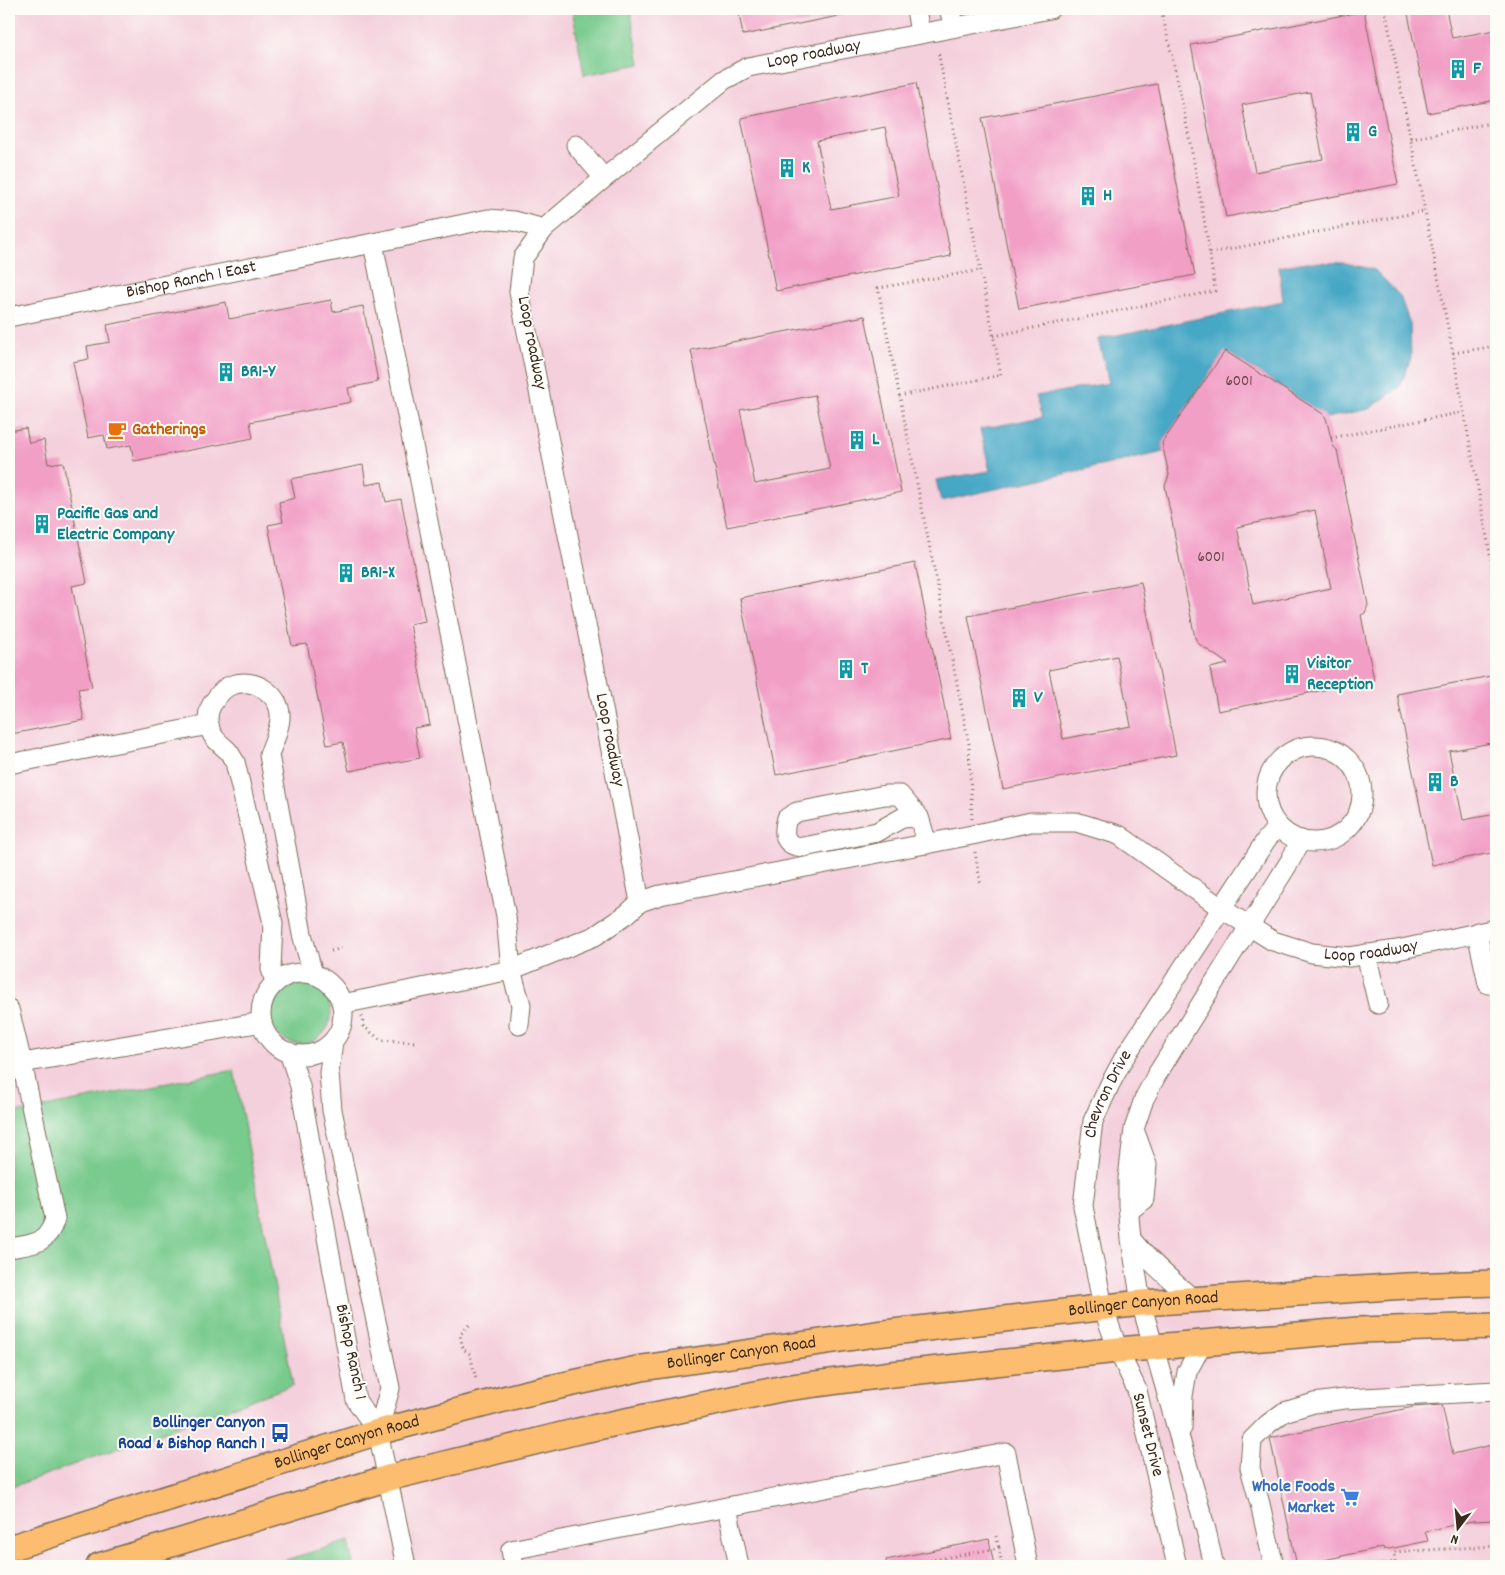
<svg xmlns="http://www.w3.org/2000/svg" width="1505" height="1575" font-family="Dekko,sans-serif">
<rect width="100%" height="100%" fill="#fdfcf7"/>
<filter id="ink" filterUnits="userSpaceOnUse"><feTurbulence type="fractalNoise" baseFrequency=".02" numOctaves="2"/><feDisplacementMap in="SourceGraphic" scale="10" xChannelSelector="R" yChannelSelector="G"/><feConvolveMatrix kernelMatrix="1 2 1 2 8 2 1 2 1" color-interpolation-filters="sRGB"/></filter>
<filter id="wash" filterUnits="userSpaceOnUse"><feTurbulence type="fractalNoise" baseFrequency=".0096" numOctaves="4" result="noise"/><feDisplacementMap in="SourceGraphic" scale="20" xChannelSelector="R" yChannelSelector="G"/><feGaussianBlur stdDeviation="1.12" result="paint"/><feColorMatrix in="noise" values="0 0 0 0 0 0 0 0 0 0 0 0 0 0 0 0 0 1.4 0 .05"/><feComposite in="paint" operator="in"/></filter>
<g filter="url(#wash)">
<rect width="100%" height="100%" fill="#f4e0c5"/>
<path fill="#f4cfdc" d="M9,9H1496V1566H9Z"/>
<path fill="#78ca8d" stroke="#5a7a56" d="M572,9H630L640,64L584,75Z
M269 1013a31 31 0 1 1 62 0a31 31 0 1 1-62 0Z
M234,1070L293,1385L9,1488V1114Z
M349,1541L354,1566H265Z"/>
<path fill="#46a8c6" stroke="#406972" d="M1306,262L1346,263L1375,270L1400,296L1410,324L1411,358L1400,387L1369,409L1326,418L1323,414L1225,351L1162,443L1164,452L941,501L936,480L990,471L980,429L1043,417L1036,396L1109,383L1098,339L1283,301L1279,267Z"/>
<g id="blocks">
<path fill="#f29fc6" fill-rule="evenodd" d="M738,9H843L844,15L743,35Z
M1407,9H1446L1452,38L1496,30V100L1428,113Z
M1364,11L1398,184L1226,217L1191,45ZM1310,92L1323,159L1255,172L1242,105Z
M916,83L951,256L776,291L741,118ZM885,127L899,196L831,209L817,141Z
M1157,84L1195,275L1019,309L982,118Z
M331,300L333,312L363,306L378,382L348,388L351,402L250,422L253,438L134,461L131,445L107,449L104,435L88,438L73,362L89,359L87,346L110,342L107,325L226,302L229,319Z
M865,316L901,492L727,527L691,350ZM815,395L830,469L755,484L740,410Z
M1225,351L1323,414L1326,418L1333,446L1337,450L1368,605L1365,613L1361,615L1374,680L1218,711L1210,668L1228,664L1199,644L1195,638L1165,486L1169,475L1162,443ZM1315,510L1331,588L1253,605L1237,527Z
M26,428L29,443L44,440L48,464L63,462L87,583L72,586L92,687L78,689L84,720L11,734L9,725V431Z
M363,465L366,485L382,482L386,502L401,499L425,621L410,624L430,725L414,728L420,758L349,771L343,742L327,745L307,644L292,646L268,525L283,522L279,502L295,498L291,479Z
M915,563L951,739L776,775L740,598Z
M1141,582L1176,755L1003,789L968,616ZM1117,656L1131,726L1063,739L1049,670Z
M1496,675V742L1449,751L1463,820L1496,814V852L1432,865L1397,694Z
M1442,1405L1453,1454L1496,1444V1520L1472,1521L1425,1531L1428,1541L1384,1550L1383,1547L1297,1566L1270,1438L1413,1407Z
M989,1539L994,1566H887L886,1560Z"/>
</g>
</g>
<g filter="url(#ink)">
<use href="#blocks" fill-opacity="0" stroke="#7c6a58" stroke-width="1"/>
<g fill="none" stroke-linecap="round" stroke-linejoin="round">
<g stroke="#7c6a58" stroke-width="21">
<g id="minor">
<path d="M916,9L920,33"/>
<path d="M949,9L954,27"/>
<path d="M576,145L604,178"/>
<path d="M373,243L506,916L511,970L521,1005L519,1025"/>
<path id="s1" d="M9,317L373,243L488,219L514,221L544,229"/>
<circle cx="1314" cy="794" r="48"/>
<path d="M9,764L209,725"/>
<path d="M919,817L902,818L877,832L804,847C784,846 782,835 787,818L797,812L885,795H900L919,817L927,844"/>
<path id="s2" d="M640,902L606,724L519,292L523,258L544,229L579,199L724,80L748,67L1050,9"/>
<path d="M1477,932L1488,984"/>
<path d="M1366,954L1378,1004"/>
<circle cx="302" cy="1014" r="41"/>
<path d="M275,982L271,969L273,923L235,762C232,758 230,752 226,749C218,742 211,737 209,725C207,716 209,707 215,700C219,694 225,687 232,685C254,677 282,694 280,719C279,731 273,743 269,755L302,934L313,974"/>
<path id="s3" d="M342,1004L511,970L595,936L627,914L640,902L660,895L972,835L1031,822H1076L1119,835L1221,908L1249,926L1273,941L1312,953L1349,957L1397,950L1496,929"/>
<path d="M9,1009L22,1063L55,1219C47,1245 33,1244 9,1248"/>
<path d="M333,1041L329,1073L332,1110L390,1388L378,1432"/>
<path d="M289,1052L300,1086L356,1400L378,1432L406,1566"/>
<path d="M22,1063L262,1022"/>
<path d="M1129,1211L1144,1199L1147,1165L1135,1132"/>
<path d="M1132,1240C1150,1263 1173,1281 1194,1300"/>
<path d="M1182,1428L1183,1396L1187,1372L1202,1344"/>
<path d="M514,1566L511,1550L727,1507"/>
<path d="M739,1566L727,1507L1006,1453L1028,1566"/>
<path id="s4" d="M1177,1566L1137,1390L1118,1350L1103,1307L1083,1206L1093,1121L1110,1084L1124,1058L1248,868L1266,840L1278,826"/>
<path d="M1214,1566L1206,1530L1141,1303L1131,1239L1128,1205V1178L1134,1129L1144,1099L1156,1076L1290,861L1301,840"/>
<path d="M1274,1566L1260,1504L1250,1468L1252,1440L1268,1424L1284,1412L1314,1403L1345,1399L1496,1391"/>
</g>
</g>
<g stroke="#7c6a58" stroke-width="28">
<g id="major">
<path id="s5" d="M9,1548L378,1432L523,1394L642,1368L876,1334L1141,1303L1406,1286L1496,1283"/>
<path d="M99,1566L388,1478L578,1431L785,1388L892,1374L1118,1350L1358,1330L1496,1326"/>
</g>
</g>
<path stroke="#7c6a58" stroke-width="3" stroke-dasharray="1 4" stroke-linecap="butt" d="M1385,9L1453,353L1496,586
M1411,139L1496,122
M1210,253L1425,211
M994,336L1215,291C1202,196 1183,102 1161,9
M1453,353L1496,346
M899,396L1001,375L938,51
M1331,438L1464,412
M972,819L969,744L878,288L981,270
M975,852L981,886
M331,951L344,948
M362,1016L363,1026L381,1040L416,1042
M469,1325L460,1335L463,1349L470,1354L476,1379
M996,1536L999,1548
M900,1566L999,1548L1002,1566
M1371,1566L1395,1562L1394,1552L1496,1546"/>
<use href="#minor" stroke="#fff" stroke-width="19"/>
<use href="#major" stroke="#fcbd6f" stroke-width="25"/>
</g>
</g>
<defs>
<g id="building-bare" transform="scale(1.5)"><path d="M-4-6H4V6H1V3H-1V6H-4ZM-2.5-4.3h1.7v1.8h-1.7ZM.8-4.3h1.7v1.8H.8ZM-2.5-1h1.7V.8h-1.7ZM.8-1h1.7V.8H.8Z" fill="#0f9aa8" stroke="#fdfcf7" stroke-width="2.5" paint-order="stroke"/></g>
<g id="cafe-bare" transform="scale(1.5)"><path d="M-5.5-4.5H6V0H3Q3 3.5 0 3.5H-2.5Q-5.5 3.5-5.5 0ZM3-3.2v2h1.7v-2ZM-6 4.5H4V6H-6Z" fill="#e8710a" stroke="#fdfcf7" stroke-width="2.5" paint-order="stroke"/></g>
<g id="bus-bare" transform="scale(1.5)"><path d="M-5-6H5V4H4V6H2V4H-2V6H-4V4H-5ZM-3.5-4V0h7V-4ZM-3.5 1.2v1.5H-2V1.2ZM2 1.2v1.5H3.5V1.2Z" fill="#1a4fb4" stroke="#fdfcf7" stroke-width="2.5" paint-order="stroke"/></g>
<g id="supermarket-bare" transform="scale(1.5)"><path d="M-6-5.5h2.5l.6 2H6L4.5 2H-2.5L-4.4-4H-6ZM-1.5 3.2a1.3 1.3 0 1 0 .1 0ZM3 3.2a1.3 1.3 0 1 0 .1 0Z" fill="#3f7fe0" stroke="#fdfcf7" stroke-width="2.5" paint-order="stroke"/></g>
</defs>
<g fill-rule="evenodd">
<use href="#building-bare" x="1458" y="69"/>
<use href="#building-bare" x="1353" y="132"/>
<use href="#building-bare" x="787" y="168"/>
<use href="#building-bare" x="1088" y="196"/>
<use href="#building-bare" x="226" y="372"/>
<use href="#cafe-bare" x="117" y="430"/>
<use href="#building-bare" x="857" y="440"/>
<use href="#building-bare" x="42" y="524"/>
<use href="#building-bare" x="346" y="573"/>
<use href="#building-bare" x="846" y="669"/>
<use href="#building-bare" x="1292" y="674"/>
<use href="#building-bare" x="1019" y="698"/>
<use href="#building-bare" x="1435" y="782"/>
<use href="#bus-bare" x="280" y="1433"/>
<use href="#supermarket-bare" x="1350" y="1497"/>
</g>
<g text-anchor="middle" dominant-baseline="central" stroke-width="4" stroke-linejoin="round" paint-order="stroke">
<g font-size="15" fill="#694748">
<text x="1239" y="382">6001</text>
<text x="1211" y="558">6001</text>
</g>
<g font-size="18" fill="#3b2a1e" stroke="#fdfcf7">
<text stroke="none"><textPath href="#s2" startOffset="1020">Loop roadway</textPath></text>
<text stroke="none"><textPath href="#s1" startOffset="186">Bishop Ranch 1 East</textPath></text>
<text transform="translate(531 343) rotate(79)">Loop roadway</text>
<text transform="translate(609 740) rotate(79)">Loop roadway</text>
<text stroke="none"><textPath href="#s3" startOffset="1096">Loop roadway</textPath></text>
<text stroke="none"><textPath href="#s4" startOffset="489">Chevron Drive</textPath></text>
<text stroke="none"><textPath href="#s5" startOffset="1164">Bollinger Canyon Road</textPath></text>
<text transform="translate(350 1352) rotate(78)">Bishop Ranch 1</text>
<text stroke="none"><textPath href="#s5" startOffset="759">Bollinger Canyon Road</textPath></text>
<text transform="translate(1147 1435) rotate(76)">Sunset Drive</text>
<text stroke="none"><textPath href="#s5" startOffset="354">Bollinger Canyon Road</textPath></text>
</g>
<g font-size="18" font-weight="bold" fill="#0d838f" stroke="#fdfcf7" text-anchor="start">
<text x="1473" y="69">F</text>
<text x="1368" y="132">G</text>
<text x="802" y="168">K</text>
<text x="1103" y="196">H</text>
<text x="241" y="372">BR1-Y</text>
<text x="872" y="440">L</text>
<text x="57" y="514">Pacific Gas and<tspan x="57" dy="21">Electric Company</tspan></text>
<text x="361" y="573">BR1-X</text>
<text x="1307" y="664">Visitor<tspan x="1307" dy="21">Reception</tspan></text>
<text x="861" y="669">T</text>
<text x="1034" y="698">V</text>
<text x="1450" y="782">B</text>
</g>
<g font-size="18" font-weight="bold" fill="#c56008" stroke="#fdfcf7" text-anchor="start">
<text x="132" y="430">Gatherings</text>
</g>
<g font-size="18" font-weight="bold" fill="#164399" stroke="#fdfcf7" text-anchor="end">
<text x="265" y="1423">Bollinger Canyon<tspan x="265" dy="21">Road &amp; Bishop Ranch 1</tspan></text>
</g>
<g font-size="18" font-weight="bold" fill="#366cbe" stroke="#fdfcf7" text-anchor="end">
<text x="1335" y="1487">Whole Foods<tspan x="1335" dy="21">Market</tspan></text>
</g>
</g>
<rect width="1505" height="1575" fill="none" stroke="#fdfcf7" stroke-width="30"/>
<g transform="translate(1458 1528) rotate(196)" stroke="#fdfcf7" stroke-width="4" paint-order="stroke">
<path d="M0-4L9 19L0 12L-9 19Z" fill="#3b2a1e"/>
<text y="-8" font-size="14" font-weight="bold" text-anchor="middle" fill="#3b2a1e">N</text>
</g>
</svg>
